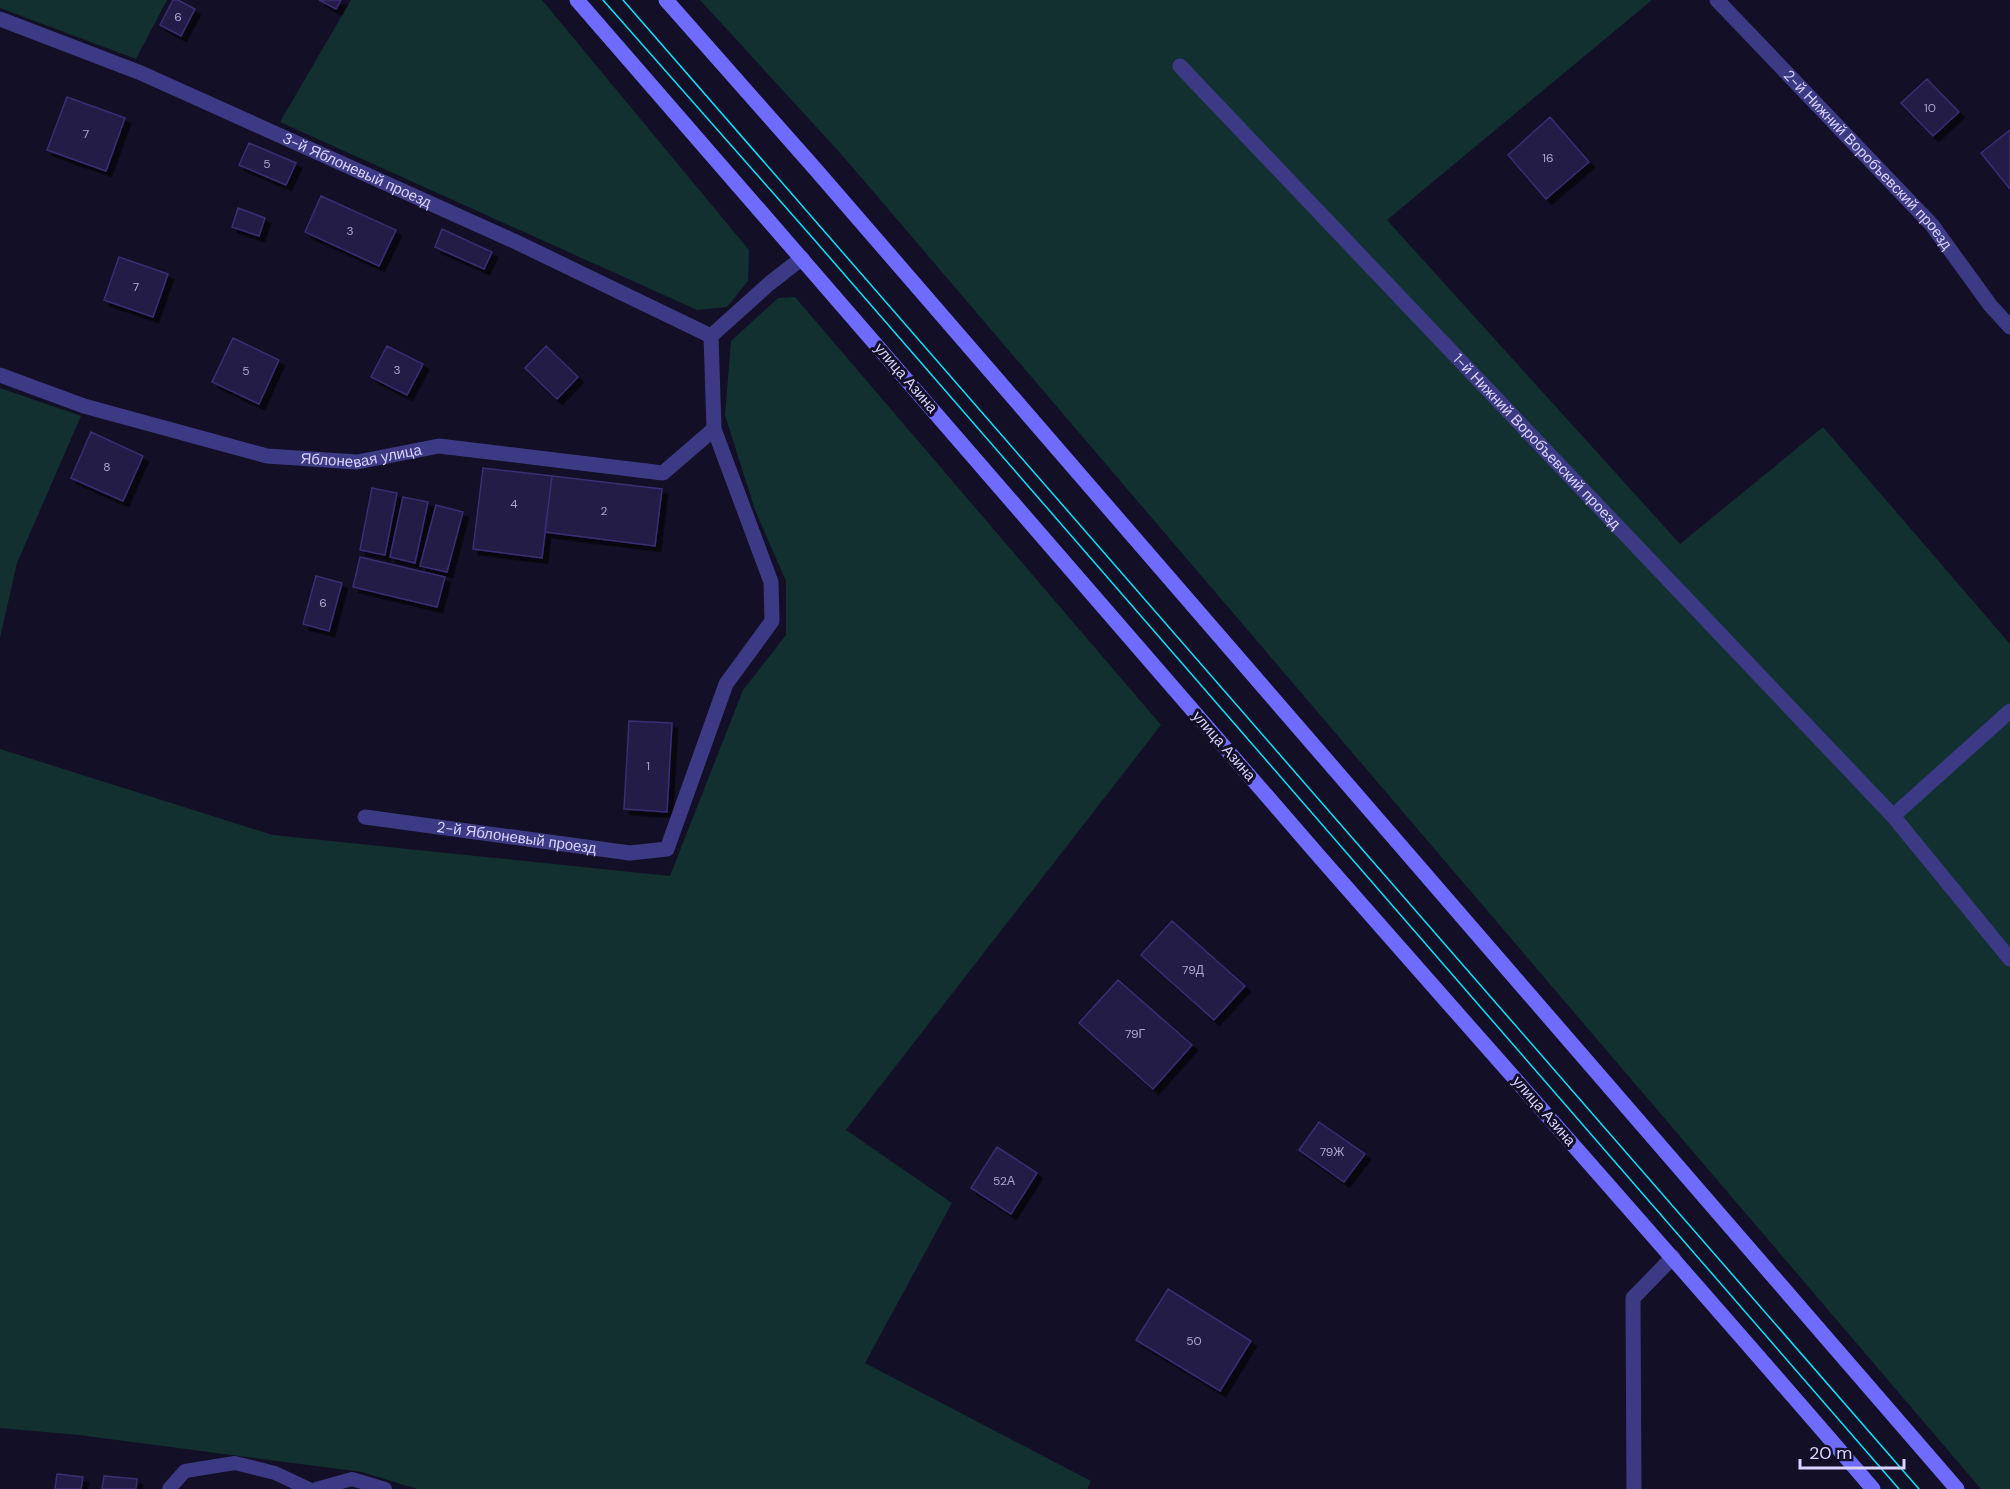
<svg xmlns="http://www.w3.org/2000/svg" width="2010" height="1489" font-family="'DM Sans',sans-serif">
<defs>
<filter id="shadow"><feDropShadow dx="5.5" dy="5.5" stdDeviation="0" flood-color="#0009"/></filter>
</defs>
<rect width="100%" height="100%" fill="#130f26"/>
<path fill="#12302f" d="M0,0H167L136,59L0,8Z
M351,0H542L749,250L748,281L727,307L697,310L280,122Z
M700,0H1652L1387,220L1680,544L1823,427L2010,644V1489H1981L842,155Z
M795,297L1161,725L846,1130L952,1203L865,1363L1091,1481L1087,1489H417L362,1472L79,1435L0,1428V749L273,835L670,876L743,690L786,635V581L755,510L725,415L731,341L778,298Z
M0,388L81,416L17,563L0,638Z"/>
<path fill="#241b47" stroke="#3b2d73" stroke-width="1.5" filter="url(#shadow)" d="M173,0H178L195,9L181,36L160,25Z
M319,0H341L336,9Z
M1927,79L1959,112L1933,136L1901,103Z
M67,97L125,118L106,171L47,150Z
M1550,117L1589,162L1546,199L1508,155Z
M2010,130V189L1981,153Z
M249,143L296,163L286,185L239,165Z
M321,196L396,230L379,266L305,232Z
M238,208L265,218L259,236L232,227Z
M442,229L492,252L484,269L435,247Z
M119,257L168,274L153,317L104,300Z
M233,338L279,360L259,404L212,382Z
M387,346L423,364L407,395L371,377Z
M546,346L578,377L557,399L525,368Z
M91,432L143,456L123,501L71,478Z
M483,468L552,476L542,558L473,549Z
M552,476L662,489L655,546L545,532Z
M372,488L397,493L385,555L360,550Z
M403,497L428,502L415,563L390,557Z
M436,505L463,512L447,572L420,566Z
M360,557L445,577L437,607L353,587Z
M316,576L342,583L329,631L303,624Z
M629,721L672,723L667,812L624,809Z
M1172,921L1245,986L1214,1020L1141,955Z
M1118,980L1192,1045L1153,1089L1079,1023Z
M1319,1122L1365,1154L1344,1182L1299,1150Z
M997,1147L1037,1173L1011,1214L971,1188Z
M1168,1289L1251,1341L1220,1391L1136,1340Z
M57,1474L83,1477L81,1489H55Z
M104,1476L137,1479L136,1489H102Z"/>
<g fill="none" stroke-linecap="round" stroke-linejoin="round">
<path stroke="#3d3a85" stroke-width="14" d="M169,1489L185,1471L235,1463L275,1473L309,1489
M316,1489L352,1479L385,1489"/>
<g stroke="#3d3a85" stroke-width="15">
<path id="s1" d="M1717,0L1932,225L1990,305L2010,327"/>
<path id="s2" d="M0,19L141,73L514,241L711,336"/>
<path id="s3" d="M1180,66L1893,816"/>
<path id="s4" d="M0,375L84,406L267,456L357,462L439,446L663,473L714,429"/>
<path d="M2010,711L1893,816L2010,959"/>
<path id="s5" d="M365,817L630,853L667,849L726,684L772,621L771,582L714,429L711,336L770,283L802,258"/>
<path d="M1634,1489L1633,1298L1673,1257"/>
</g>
<path stroke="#6f6bff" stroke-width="15" d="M577,0C825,284 1069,571 1318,855C1503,1066 1690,1276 1873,1489
M666,0L817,171L1957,1489"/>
<path stroke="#00e5ff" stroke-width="1.5" d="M603,0L811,236L1899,1489
M623,0L1919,1489"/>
</g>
<g text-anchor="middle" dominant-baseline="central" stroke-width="6" stroke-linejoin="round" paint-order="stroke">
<g font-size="12" fill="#aca6d1">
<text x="178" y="17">6</text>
<text x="1930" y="108">10</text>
<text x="86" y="134">7</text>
<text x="1548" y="158">16</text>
<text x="267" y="164">5</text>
<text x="350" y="231">3</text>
<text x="136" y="287">7</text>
<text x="397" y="370">3</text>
<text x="246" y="371">5</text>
<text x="107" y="467">8</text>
<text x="514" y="504">4</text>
<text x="604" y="511">2</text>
<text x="323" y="603">6</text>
<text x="648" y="766">1</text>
<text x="1193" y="970">79Д</text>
<text x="1135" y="1034">79Г</text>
<text x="1332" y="1152">79Ж</text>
<text x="1004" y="1181">52А</text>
<text x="1194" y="1341">50</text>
</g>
<g font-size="15" fill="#d9d4ff" stroke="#130f26">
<text stroke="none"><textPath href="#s1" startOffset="220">2-й Нижний Воробъевский проезд</textPath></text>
<text stroke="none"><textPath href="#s2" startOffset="388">3-й Яблоневый проезд</textPath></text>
<text transform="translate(906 378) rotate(49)">улица Азина</text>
<text stroke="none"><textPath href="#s3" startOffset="518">1-й Нижний Воробъевский проезд</textPath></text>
<text stroke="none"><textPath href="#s4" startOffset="374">Яблоневая улица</textPath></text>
<text transform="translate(1224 746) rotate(49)">улица Азина</text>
<text stroke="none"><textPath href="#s5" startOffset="153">2-й Яблоневый проезд</textPath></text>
<text transform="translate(1544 1111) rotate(49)">улица Азина</text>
</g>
</g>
<path d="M1800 1459v9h104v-9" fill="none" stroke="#d9d4ff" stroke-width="3"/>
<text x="1809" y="1459" font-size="18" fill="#d9d4ff" stroke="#130f26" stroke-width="4.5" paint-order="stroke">20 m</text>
</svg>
